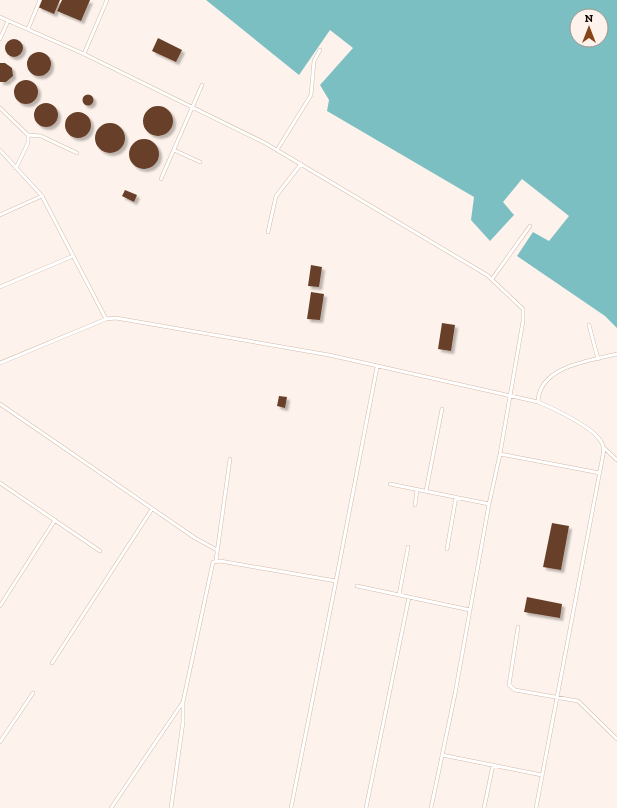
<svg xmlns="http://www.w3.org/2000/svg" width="617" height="808" font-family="'Zilla Slab',serif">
<defs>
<filter id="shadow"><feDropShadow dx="3" dy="3" stdDeviation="1" flood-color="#0004"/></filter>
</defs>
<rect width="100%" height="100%" fill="#fef3ec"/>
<path fill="#7cbfc3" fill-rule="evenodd" d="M206,0H617V328L605,316L517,256L533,232L549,241L569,216L522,179L503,202L514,215L490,241L471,220L474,197L327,111L329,100L320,85L353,48L330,30L299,75ZM577,16H601V40H577Z"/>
<path fill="#683f29" filter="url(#shadow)" d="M41,0H60L54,14L38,7Z
M62,0H90L81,21L57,11Z
M158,38L182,50L176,62L152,51Z
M5 48a9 9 0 1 1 18 0a9 9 0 1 1-18 0Z
M27 64a12 12 0 1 1 24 0a12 12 0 1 1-24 0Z
M0,63H5L12,68L13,76L6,82H0Z
M14 92a12 12 0 1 1 24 0a12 12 0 1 1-24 0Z
M82.5 100a5.5 5.5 0 1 1 11 0a5.5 5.5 0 1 1-11 0Z
M34 115a12 12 0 1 1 24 0a12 12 0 1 1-24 0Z
M143 121a15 15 0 1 1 30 0a15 15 0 1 1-30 0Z
M65 125a13 13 0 1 1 26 0a13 13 0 1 1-26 0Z
M95 138a15 15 0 1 1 30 0a15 15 0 1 1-30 0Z
M129 154a15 15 0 1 1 30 0a15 15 0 1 1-30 0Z
M125,190L137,195L134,202L122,196Z
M311,265L322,267L319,287L308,286Z
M311,292L324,294L320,320L307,319Z
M442,323L455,325L451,351L438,349Z
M279,396L287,397L285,408L277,406Z
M552,523L569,526L561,570L543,567Z
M527,597L562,604L560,618L524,612Z"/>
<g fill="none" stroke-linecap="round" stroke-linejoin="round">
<g stroke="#d4baaa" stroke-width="4">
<path id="service" d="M0,17L84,54L265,143L487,275L523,309V321L500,454L489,504L455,694L431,808
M28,29L40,0
M0,39L8,21
M84,54L107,0
M0,108L28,135V143L16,168
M28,135L41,136L77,153
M0,150L42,196L106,319
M174,150L200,162
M277,150L311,95L314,61L320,50
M161,179L202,85
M0,215L42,196
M268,232L276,196L301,164
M492,279L530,226
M0,287L73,256
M589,325L598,359
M0,363L106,319L116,318L329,355L538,402C553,408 592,427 600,440C604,445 604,450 603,455L536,808
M538,402C539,366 589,361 617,354
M0,404L195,538L217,550
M604,448L617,460
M500,454L600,473
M0,483L100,551
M390,484L489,504
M426,491L442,409
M415,505L417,490
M447,549L456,497
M216,560L230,459
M357,586L470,610
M399,595L408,547
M0,606L55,520
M518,627L509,685L515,690L578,701L617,739
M52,663L152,509
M0,742L33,693
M442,755L542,775
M111,808L183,702L213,562L220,561L336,581L377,367
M171,808L183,722V703
M291,808L336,581
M366,808L409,597
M484,808L493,765"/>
</g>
<use href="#service" stroke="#fff" stroke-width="3"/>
</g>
<g transform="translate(589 28)"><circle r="19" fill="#fef3ec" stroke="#a09590"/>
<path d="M0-3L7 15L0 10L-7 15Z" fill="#884419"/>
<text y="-6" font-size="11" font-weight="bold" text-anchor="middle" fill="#120905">N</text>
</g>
</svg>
